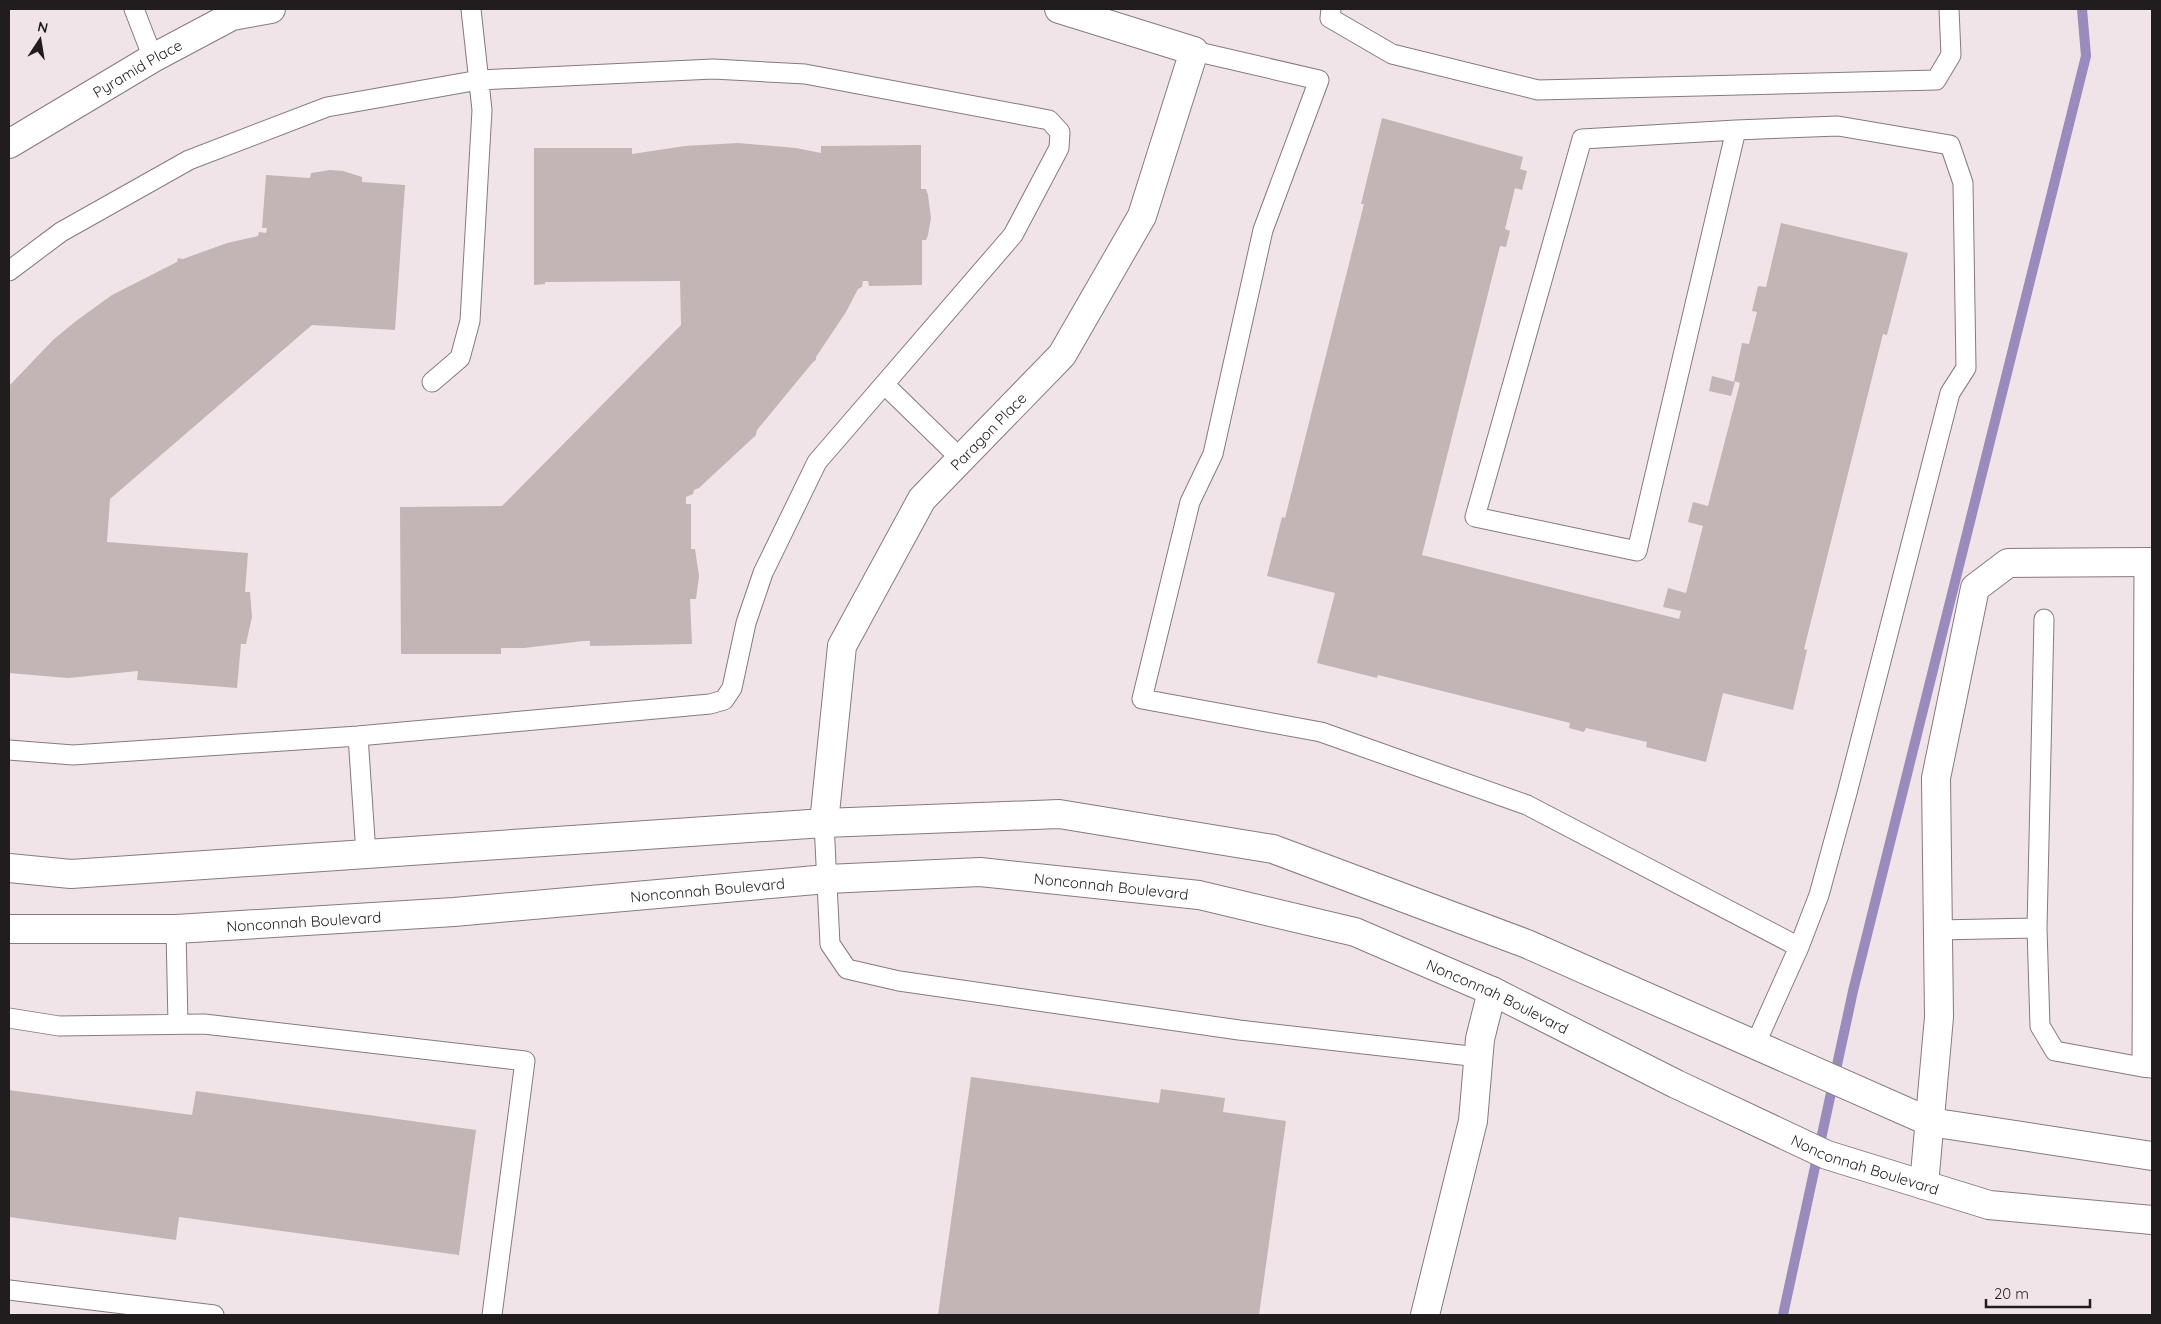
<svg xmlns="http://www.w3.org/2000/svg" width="2161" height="1324" font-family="Quicksand,sans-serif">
<rect width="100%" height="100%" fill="#f1e4e9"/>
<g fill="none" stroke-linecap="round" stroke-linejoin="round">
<path stroke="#998bbc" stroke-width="10" d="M1783,1315L1853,991L2086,56L2082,9"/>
</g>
<path fill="#c3b4b5" d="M1382,118L1523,157L1520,169L1527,171L1522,190L1515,188L1505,229L1510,231L1506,247L1500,246L1422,555L1679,619L1681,611L1663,607L1668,588L1686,593L1703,526L1688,522L1693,502L1708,506L1740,383L1734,381L1742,343L1749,344L1757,312L1752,311L1758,286L1766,287L1781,223L1908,253L1887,335L1883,334L1804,649L1807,650L1793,710L1723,693L1706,762L1646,747L1647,742L1586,728L1584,732L1569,728L1570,723L1378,675L1377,678L1317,663L1335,593L1267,576L1282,517L1285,518L1364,204H1361Z
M738,143L796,148L821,153V146L921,145V189H926L928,195L931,218L928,235L926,240H922V285L869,286L868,281H863L862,287L858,289L846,312L816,357V360L813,362L757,430L756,435L699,488L694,490L693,494L686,497V504H691V549H695L699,576L696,599H690L692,644L590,646V641H583L524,648H501V654H401L400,507L502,506L681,325L680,281L545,282V284L534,285V148H632V154L685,146Z
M330,170L343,171L362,177V182L405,185L395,330L312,325L110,499L107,542L248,553L245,592H250L252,617L246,644H241L237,688L137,680L138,671L68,678L9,673V386L53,340L76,321L112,295L177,262L178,258L183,259L227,243L258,236L259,232L266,233L267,228H262L266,175L310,178L311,173Z
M1712,376L1735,382L1731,396L1709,391Z
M971,1077L1159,1103L1161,1089L1225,1098L1223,1112L1286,1121L1259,1315H938Z
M9,1090L192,1115L196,1091L476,1130L459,1255L179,1217L176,1240L9,1217Z"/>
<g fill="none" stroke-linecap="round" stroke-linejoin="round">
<g stroke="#867a7f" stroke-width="21">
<path id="service" d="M134,9L153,58
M1331,9L1330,18L1392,54L1538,90L1936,80L1951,55L1949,9
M1194,51L1319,80L1263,230L1213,454L1190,502L1142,699L1321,732L1527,805L1799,947L1755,1045
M1736,130L1582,139L1475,517L1637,551L1736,130L1838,126L1950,145L1963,183L1966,368L1950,393L1847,793L1819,895L1799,947
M9,271L61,232L189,160L327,107L479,80L713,69L805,74L1049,120L1060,132L1059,148L1013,235L817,462L763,573L746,623L732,688L724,700L710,704L358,736L73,755L9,750
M432,382L460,358L470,321L482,110L471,9
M885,385L961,459
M2144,562L2142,1067L2152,1068
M2044,619L2037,928L2040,1026L2055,1051L2142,1067
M358,736L366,854
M824,823L830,944L847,969L899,981L1239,1030L1479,1057
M176,929L178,1024
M1938,930L2037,928
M9,1018L59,1026L204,1024L525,1061L492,1315
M9,1290L214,1315"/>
</g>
<g stroke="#867a7f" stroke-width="30">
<g id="minor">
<path id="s1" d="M9,144L153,58L232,16L271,9"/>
<path id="s2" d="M824,823L842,646L922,499L1062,355L1142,216L1194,51L1059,9"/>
<path d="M1924,1185L1939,1017L1936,778L1975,588L2008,563L2152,562"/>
<path d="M1425,1315L1473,1121L1480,1039L1492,991"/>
</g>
</g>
<g stroke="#867a7f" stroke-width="30">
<g id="tertiary">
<path d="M9,868L71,874L824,823L1059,814L1273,849L1527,944L1930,1122L2152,1156"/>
<path id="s3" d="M9,929H176L454,912L827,879L980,872L1199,895L1355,932L1492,991L1676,1084L1827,1155L1989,1205L2152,1220"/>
</g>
</g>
<use href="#service" stroke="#fff" stroke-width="19"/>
<use href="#minor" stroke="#fff" stroke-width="28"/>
<use href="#tertiary" stroke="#fff" stroke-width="28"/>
</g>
<g text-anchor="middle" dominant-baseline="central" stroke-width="4" stroke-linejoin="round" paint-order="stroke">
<g font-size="15" fill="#211c1e" stroke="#f1e4e9">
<text stroke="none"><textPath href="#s1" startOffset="149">Pyramid Place</textPath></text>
<text stroke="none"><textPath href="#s2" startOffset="440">Paragon Place</textPath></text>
<text stroke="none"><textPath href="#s3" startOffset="1105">Nonconnah Boulevard</textPath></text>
<text stroke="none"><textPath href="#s3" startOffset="700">Nonconnah Boulevard</textPath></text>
<text stroke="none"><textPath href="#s3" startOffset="295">Nonconnah Boulevard</textPath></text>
<text stroke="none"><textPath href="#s3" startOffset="1510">Nonconnah Boulevard</textPath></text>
<text stroke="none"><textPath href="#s3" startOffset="1915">Nonconnah Boulevard</textPath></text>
</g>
</g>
<rect width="2161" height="1324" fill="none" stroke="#211c1e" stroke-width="20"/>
<g transform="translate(40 40) rotate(12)" stroke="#f1e4e9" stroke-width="4" paint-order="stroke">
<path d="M0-4L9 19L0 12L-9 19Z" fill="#211c1e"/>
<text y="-8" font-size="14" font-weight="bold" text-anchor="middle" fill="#211c1e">N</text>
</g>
<path d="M1986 1299v8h104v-8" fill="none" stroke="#211c1e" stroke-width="2.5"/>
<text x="1994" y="1299" font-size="15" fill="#211c1e" stroke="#f1e4e9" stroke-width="4" paint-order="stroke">20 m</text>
</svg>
